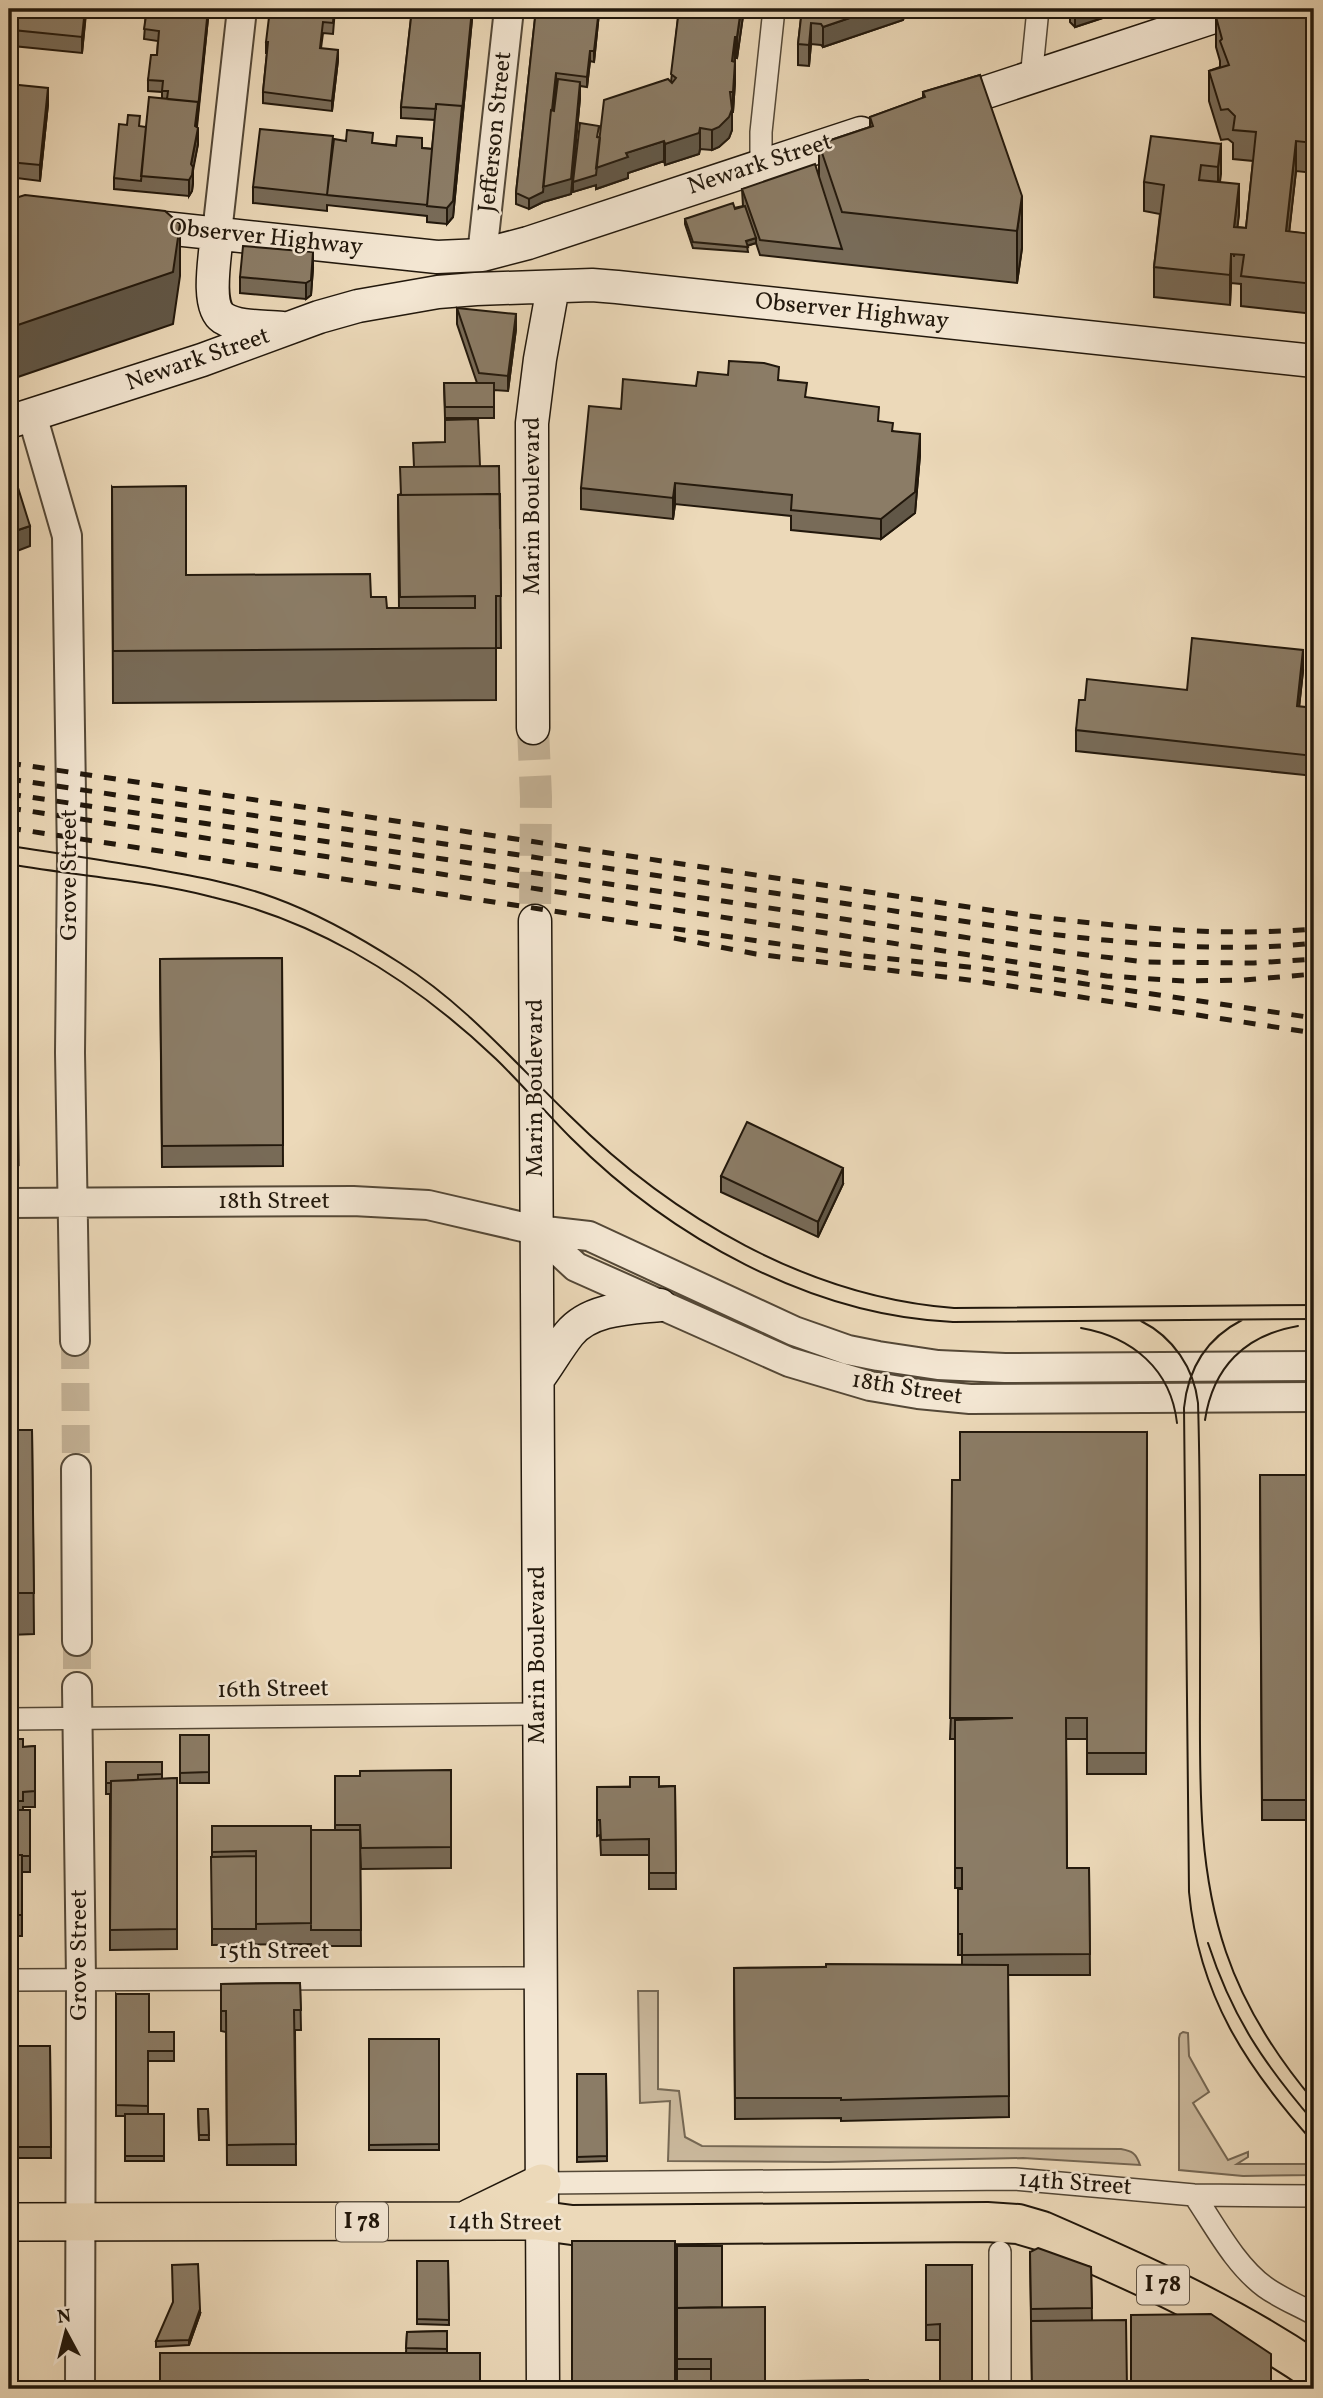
<svg xmlns="http://www.w3.org/2000/svg" width="1323" height="2398" font-family="Vollkorn,serif">
<rect width="100%" height="100%" fill="#ecd9b9"/>
<filter id="stains"><feTurbulence type="fractalNoise" baseFrequency=".00286" numOctaves="4"/><feColorMatrix values="0 0 0 0 .2 0 0 0 0 .09 0 0 0 0 .02 0 0 0 .5 -.17"/></filter>
<radialGradient id="worn" r=".72"><stop offset=".6" stop-color="#630" stop-opacity="0"/><stop offset="1" stop-color="#630" stop-opacity=".3"/></radialGradient>
<path fill="#cab89c" stroke="#766854" stroke-width="2" d="M9,884L14,885L19,1165L9,1163Z
M658,1991V2089L679,2091L685,2137L702,2146L1121,2149C1132,2151 1136,2153 1140,2165L1023,2158L828,2162L668,2161L670,2101L640,2103L638,1991Z
M1183,2032L1188,2033L1189,2056L1209,2092L1193,2103L1228,2160L1248,2152V2157L1237,2164H1314V2175L1243,2176L1179,2170V2038L1180,2034Z"/>
<g fill="none" stroke-linecap="round" stroke-linejoin="round">
<path stroke="#c4b296" stroke-width="28" stroke-dasharray="28 14" stroke-linecap="butt" d="M75,1341L76,1469
M77,1641V1687"/>
<path stroke="#c4b296" stroke-width="32" stroke-dasharray="32 16" stroke-linecap="butt" d="M533,728L536,797L535,921"/>
<g stroke="#544837" stroke-width="24">
<path id="minor" d="M1031,79L1038,9
M761,165V132L774,9
M9,1719L538,1714
M9,1980L540,1978
M542,2183L1015,2179L1194,2195L1314,2196
M1194,2195C1215,2226 1235,2265 1265,2287C1280,2298 1298,2305 1314,2314
M1000,2389V2252"/>
</g>
<g stroke="#544837" stroke-width="32">
<path id="tertiary" d="M217,233L242,9
M482,255L509,9
M32,415L67,536L72,859L70,1053L75,1341
M9,1203L353,1201L428,1205L536,1230L589,1236L794,1331L848,1350L878,1356L938,1365L1005,1368L1314,1366
M536,1230L576,1267L789,1362L870,1386L918,1394L970,1399L1314,1397
M76,1469L77,1641
M77,1687L81,1978L80,2389"/>
</g>
<g stroke="#22180c" stroke-width="35">
<path id="secondary" d="M947,105L1238,9
M136,225L437,257L482,255L528,243L861,133
M217,233C216,252 205,306 223,318C239,328 264,326 282,328
M9,422L202,360L319,317L358,306L438,292L476,289L592,285L617,287L1314,361
M533,728L532,423L540,359L553,287
M535,921L543,2389
M538,1379C549,1364 558,1348 569,1334C590,1308 631,1308 660,1305"/>
</g>
<g stroke="#22180c" stroke-width="40">
<path id="trunk" d="M470,2218L542,2183
M9,2222L542,2221"/>
</g>
<g stroke="#22180c" stroke-width="42">
<path id="motorway" d="M542,2221L572,2225L987,2222L1018,2224L1042,2231C1136,2272 1229,2313 1314,2371"/>
</g>
<use href="#minor" stroke="#f3e6d2" stroke-width="21"/>
<use href="#tertiary" stroke="#f3e6d2" stroke-width="28"/>
<use href="#secondary" stroke="#f3e6d2" stroke-width="32"/>
<use href="#trunk" stroke="#ecd9b9" stroke-width="37"/>
<use href="#motorway" stroke="#ecd9b9" stroke-width="38"/>
<path stroke="#22180c" stroke-width="2" d="M9,846C53,852 98,860 143,867C188,875 232,882 275,898C319,914 361,938 400,963C465,1004 514,1062 569,1115C672,1217 808,1297 954,1308L1314,1305
M9,864C76,876 146,880 212,897C260,908 310,928 353,952C405,981 453,1018 496,1059C522,1084 545,1112 571,1138C670,1237 811,1316 953,1322L1314,1319
M1242,1320C1207,1338 1188,1368 1184,1408L1189,1892C1199,1996 1246,2067 1314,2143
M1141,1321C1173,1337 1194,1368 1198,1403C1201,1499 1200,1594 1200,1690C1200,1778 1197,1867 1226,1952C1245,2008 1276,2056 1314,2101
M1081,1328C1132,1337 1171,1369 1177,1423
M1205,1420C1213,1367 1245,1335 1298,1326
M1208,1943C1232,2017 1264,2064 1314,2122"/>
<path stroke="#22180c" stroke-width="5" stroke-dasharray="12 12" stroke-linecap="butt" d="M9,763L1029,916C1126,927 1216,937 1314,929
M9,779L1049,934C1137,944 1226,953 1314,943
M9,794L1063,952L1145,962L1254,963L1314,959
M9,808L1107,976L1184,981L1244,980L1314,974
M9,828L566,913L855,955L978,968L1314,1018
M674,938L756,954L977,981L1314,1033"/>
</g>
<path fill="#786b58" stroke="#22180c" stroke-width="2" fill-rule="evenodd" d="M15,9H129L128,14L86,10L82,53L13,46V30Z
M143,9H209L197,127L198,144L193,167V183L192,191L189,196L114,189V178L140,127H146L162,98V92L148,91V80L157,55L158,41L144,39L146,13H143Z
M335,9L333,34L323,33L321,48L338,60L332,111L263,103V92L267,53H266V42Z
M412,9H473L453,217L447,224L427,222V216L327,205V211L253,203V187L333,144L373,143L432,149L435,120L401,118V107Z
M536,9H599V13L594,62L590,61L587,87L580,86V98L571,194L543,202L529,209L516,204V193ZM556,83H557L554,111H553Z
M679,9H744L737,58L735,57V82L733,112H732V130L729,138L719,147L712,150L700,149L699,154L665,165L664,161L628,173V178L596,189V185L573,192L599,137L671,82Z
M802,9H907L903,20L823,47L821,45L811,44L809,66L798,65V44Z
M1070,9H1130L1075,27L1070,22Z
M1314,9V173L1296,171L1289,232L1311,234L1314,202V314L1241,306V284L1231,283L1230,305L1154,297V267L1160,214L1144,211V182L1221,144L1220,182L1239,214L1237,227L1246,228L1253,161L1233,159V143L1228,139L1221,140L1209,101V71L1220,67V61L1216,47V17Z
M980,75L1022,248L1017,283L760,255L756,243L747,246L748,252L693,248L685,224V219L743,206L742,189L819,178V144L870,127V117L923,98V92Z
M9,84L48,104L40,181L9,177Z
M313,268L311,295L306,299L240,293V277Z
M457,308L516,329L508,391L494,390V418H445L444,383H477L457,324Z
M779,380L807,398L879,422L893,431L920,455L915,513L881,539L791,530V516L675,504L673,519L581,509V488L621,409L696,386Z
M480,466L500,529L501,648H496V700L113,703L112,487L186,575L371,597L387,608H399L398,495Z
M1303,671L1299,707L1314,708V776L1076,751V730L1085,700L1187,690Z
M282,958L283,1166L162,1167L160,959Z
M721,1176L843,1184L818,1237L721,1192Z
M9,1430H32L34,1634L9,1635Z
M1147,1432L1146,1774H1087V1739H1066L1067,1868H1089L1090,1975H1008L1009,2117L841,2121V2118L735,2119L734,1968L962,1965V1955H958V1889L962,1888H955V1739H950L960,1480Z
M1260,1475H1314V1820H1262Z
M180,1735H209V1783H180Z
M9,1739L23,1747L35,1746V1807H23V1810H30V1872H22V1936H9Z
M106,1762H162V1779L177,1778V1949L110,1950V1794H106Z
M451,1770V1868L361,1869L360,1852L361,1946H311V1944L212,1945V1826L311,1830H335V1776H360Z
M675,1786L676,1889H649V1855H601L600,1835L597,1836V1787Z
M300,1983L301,2030H295L296,2165H227L226,2032L221,2031V1984Z
M116,1994L149,2032H174V2061H148V2114H164V2161H125V2116H116Z
M369,2039H439V2150H369Z
M9,2046H50L51,2158H9Z
M577,2074H606L607,2161L577,2162Z
M198,2109H208L209,2140H199Z
M677,2246L722,2307L765,2389L677,2369Z
M1030,2252L1091,2267L1092,2321L1032,2389Z
M417,2261H448L449,2325L417,2324Z
M926,2265H972L940,2340H926Z
M200,2314L189,2345L156,2347V2341Z
M447,2331V2353H406L407,2332Z"/>
<path fill="#615747" stroke="#22180c" stroke-width="2" d="M85,9H86V14L82,53V37Z
M208,9H209L195,141V126Z
M472,9H473L453,217L447,224V208Z
M599,9V13L594,62V51Z
M741,9H744L737,58V37Z
M876,9H907L903,20L823,47V27Z
M1082,9H1130L1075,27V11Z
M811,23V44L809,66V45Z
M735,37V57L732,82V61Z
M338,50V60L332,111V101Z
M590,51V61L587,87V77Z
M735,62V82L733,112V92Z
M556,73V83L545,186L580,82V98L571,194L543,202L529,209V199Z
M48,88V104L40,181V165Z
M732,109V130L729,138L719,147L712,150V130Z
M198,128V144L192,176L193,167V183L192,191L189,196V180L191,164Z
M700,128V149L699,154L665,165V144Z
M664,141V161L628,173V178L596,189V185L573,192V182L596,168L626,153Z
M1296,141V171L1286,261V231Z
M1221,144V174L1218,196V167Z
M1239,184V214L1234,257V227Z
M1022,196V248L1017,283V231Z
M180,224V276L173,324L9,380V328Z
M756,238V243L746,246V241Z
M313,252V268L311,295L306,299V283Z
M1231,254V283L1230,305V275Z
M516,314V329L508,391V376Z
M920,434V455L915,513L881,539V519Z
M675,483V504L673,519V498Z
M30,526V546L9,554V533Z
M1303,650V671L1297,727V706Z
M843,1168V1184L818,1237V1222Z
M200,2309V2314L189,2345V2340Z"/>
<path fill="#8b7c66" stroke="#22180c" stroke-width="2" d="M15,9H85L82,37L13,30Z
M147,9H208L198,108V102L167,99L168,91H162L163,81L148,80L151,55H157L159,31L144,29Z
M270,9H334L333,23L323,22L320,48L338,50L332,101L263,92L268,42H266Z
M412,9H472L462,111V106L436,104V109L401,107Z
M536,9H599L594,51H590L587,77L556,73L552,110H551L543,192L529,199L516,193Z
M679,9H741L737,37H735L732,61L735,62L733,92H730L732,109L729,117L719,127L712,130L700,128L699,133L665,144L664,141L626,153L628,157L596,168L604,100L668,79L672,83L676,78L671,74Z
M802,9H876L823,27L821,24L811,23L809,45L798,44Z
M1240,9H1314V143L1296,141L1286,231L1311,234L1314,202V284L1241,276L1244,255L1231,254L1230,275L1154,267L1164,185L1144,182L1151,136L1221,144L1218,167L1201,165L1199,180L1239,184L1234,227L1246,228L1256,132L1233,130L1235,116L1228,109L1221,110L1209,71L1229,65L1220,41L1222,39L1216,17Z
M980,75L1022,196L1017,231L842,212L819,144L873,126L870,117L925,97L923,92Z
M558,79L580,82L571,179L543,187L551,110L554,111Z
M9,84L48,88L40,165L9,162Z
M149,97L198,102L195,126L198,128L191,164L193,167L192,175L189,180L141,176Z
M436,104L462,106L453,201L447,208L427,206Z
M128,115L140,116L139,126L146,127L141,181L114,178L119,124L127,125Z
M580,123L599,126L597,137L600,138L596,175L573,182Z
M260,129L333,136L327,195L253,187Z
M347,130L373,133L372,143L396,146L397,136L422,138V148L432,149L427,205L327,195L334,139L346,141Z
M815,164L842,249L760,240L742,189Z
M25,195L165,211L180,224L173,272L9,328V200Z
M733,203L735,209L745,206L756,238L746,241L748,247L693,242L685,219Z
M243,246L313,252L311,280L306,283L240,277Z
M457,308L516,314L508,376L479,373Z
M729,361L764,363L779,367L778,380L807,383L805,397L879,407L878,421L893,423L892,431L920,434L915,492L881,519L791,510L792,495L675,483L673,498L581,488L589,406L621,409L623,379L696,386L698,372L728,375Z
M444,383H494V407H445Z
M478,419L480,466L414,467L413,443L445,442V420Z
M9,459L30,526L9,533Z
M499,466L500,529V494L401,495L400,467Z
M186,486V575L370,574L371,597H386L387,608H475V596L400,597L398,495L500,494L501,596H496V648L113,651L112,487Z
M1192,638L1303,650L1297,706L1314,708V756L1076,730L1079,700H1085L1087,679L1187,690Z
M282,958L283,1145L162,1146L160,959Z
M747,1122L843,1168L818,1222L721,1176Z
M9,1430H32L34,1593H9Z
M960,1432H1147L1146,1753H1087V1718H1066L1067,1868H1089L1090,1954L962,1955V1934H958V1889H962V1868H955V1720L1013,1718H950L952,1480H960Z
M1260,1475H1314V1800H1262Z
M180,1735H209V1772L180,1773Z
M9,1739H23V1747L35,1746V1791L23,1792V1801H9Z
M106,1762H162V1774L138,1775V1780L111,1781V1783H106Z
M451,1770V1847L361,1848L360,1825H335V1776H360V1771Z
M630,1777H659V1787L675,1786L676,1873H649V1839L601,1840L600,1820H597V1787H630Z
M177,1778V1929L110,1930L111,1781Z
M9,1810H30V1856H22V1855H9Z
M212,1826H311V1923L256,1924V1851L212,1852Z
M311,1830H360L361,1930H311Z
M9,1855H22V1915H9Z
M256,1856V1929H212L211,1857Z
M826,1964L1008,1965L1009,2096L841,2100V2098H735L734,1968L826,1967Z
M300,1983L301,2010H294L296,2144L227,2145L226,2011H221V1984Z
M116,1994H149V2032H174V2051H148V2106L116,2105Z
M369,2039H439V2144L369,2145Z
M9,2046H50L51,2147H9Z
M577,2074H606L607,2156L577,2157Z
M198,2109H208L209,2135H199Z
M125,2114H164V2156H125Z
M572,2241H675V2389H572Z
M677,2246H722V2307L677,2308V2313Z
M1038,2248L1091,2267L1092,2308L1031,2309L1030,2252Z
M417,2261H448L449,2320L417,2319Z
M198,2264L200,2309L189,2340L156,2341L173,2302L172,2265Z
M926,2265H972V2389H940V2324L926,2325Z
M765,2307V2389H711V2359H677V2308Z
M1211,2314L1271,2354V2389H1131V2315Z
M1126,2320L1127,2389H1032L1031,2321Z
M447,2331V2349L406,2348L407,2332Z
M160,2353H480V2389H160Z
M677,2369H711V2389H677Z
M868,2380V2389H799V2381Z"/>
<g text-anchor="middle" dominant-baseline="central" stroke-width="5" stroke-linejoin="round" paint-order="stroke">
<g fill="#f3e6d2" stroke="#615647" stroke-width="2">
<rect x="336" y="2202.5" width="52" height="39" rx="5"/>
<rect x="1137" y="2265.5" width="52" height="39" rx="5"/>
</g>
<g font-size="23" font-weight="bold" fill="#22180c">
<text x="362" y="2222">I 78</text>
<text x="1163" y="2285">I 78</text>
</g>
<g font-size="24" fill="#22180c" stroke="#f3e6d2">
<text transform="translate(496 132) rotate(-84)">Jefferson Street</text>
<text transform="translate(760 165) rotate(-18)">Newark Street</text>
<text transform="translate(266 238) rotate(6)">Observer Highway</text>
<text transform="translate(852 312) rotate(6)">Observer Highway</text>
<text transform="translate(198 360) rotate(-19)">Newark Street</text>
<text transform="translate(533 506) rotate(-90)">Marin Boulevard</text>
<text transform="translate(70 875) rotate(-90)">Grove Street</text>
<text transform="translate(536 1088) rotate(-90)">Marin Boulevard</text>
<text x="274" y="1202">18th Street</text>
<text transform="translate(907 1389) rotate(9)">18th Street</text>
<text transform="translate(538 1655) rotate(-90)">Marin Boulevard</text>
<text transform="translate(273 1690) rotate(-1)">16th Street</text>
<text x="274" y="1952">15th Street</text>
<text transform="translate(80 1955) rotate(-90)">Grove Street</text>
<text transform="translate(1075 2184) rotate(4)">14th Street</text>
<text transform="translate(505 2223) rotate(1)">14th Street</text>
</g>
</g>
<rect width="1323" height="2398" fill="none" stroke="#ecd9b9" stroke-width="35"/>
<rect x="10" y="10" width="1302" height="2377" fill="none" stroke="#22180c" stroke-width="3.5"/>
<rect x="18" y="18" width="1288" height="2363" fill="none" stroke="#22180c" stroke-width="2"/>
<g transform="translate(66 2332) rotate(353)" stroke="#f3e6d2" stroke-width="5" paint-order="stroke">
<path d="M0-5L12 26L0 18L-12 26Z" fill="#22180c"/>
<text y="-10" font-size="19" font-weight="bold" text-anchor="middle" fill="#22180c">N</text>
</g>
<rect width="100%" height="100%" filter="url(#stains)"/>
<rect width="100%" height="100%" fill="url(#worn)"/>
</svg>
